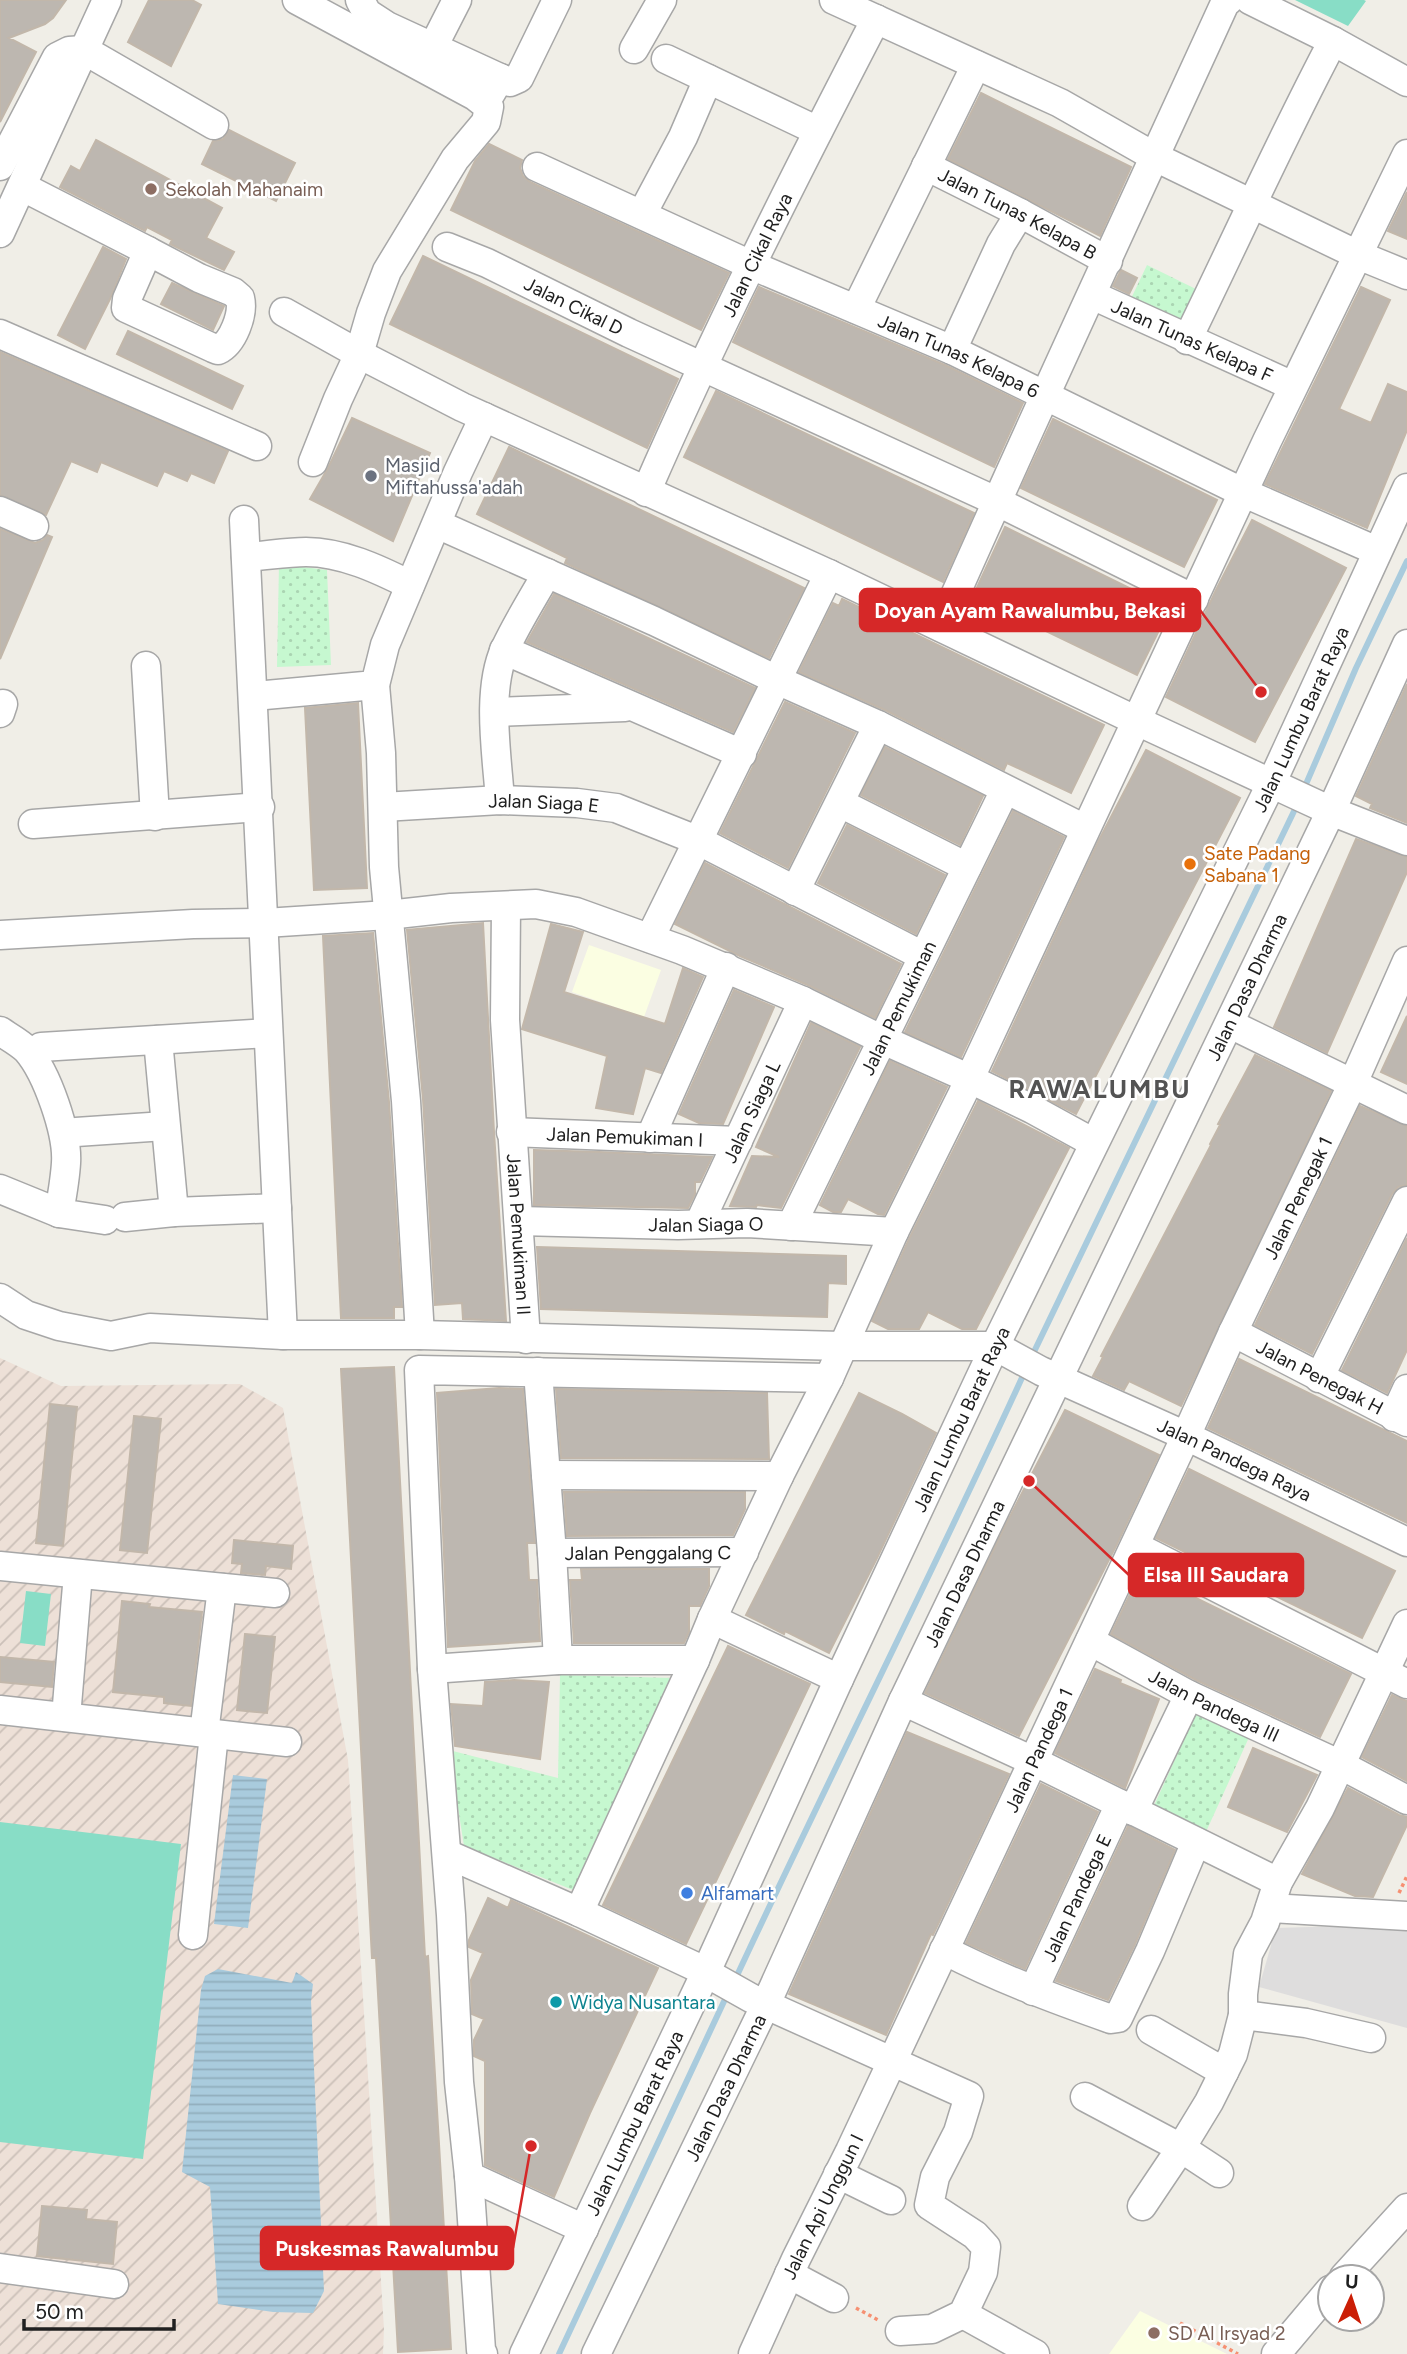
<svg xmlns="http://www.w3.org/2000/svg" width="1407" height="2354" font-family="Figtree,sans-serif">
<defs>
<pattern id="military-furrows" width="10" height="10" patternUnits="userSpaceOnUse" patternTransform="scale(1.75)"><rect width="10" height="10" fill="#ede0d7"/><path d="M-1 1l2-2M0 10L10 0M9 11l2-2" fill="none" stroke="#cbc0b8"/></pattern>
<pattern id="park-dots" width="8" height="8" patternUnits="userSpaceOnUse" patternTransform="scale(1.75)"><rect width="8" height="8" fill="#c6f8d0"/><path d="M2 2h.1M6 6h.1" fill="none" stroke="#aad4b2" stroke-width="1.8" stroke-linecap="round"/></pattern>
<pattern id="water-rules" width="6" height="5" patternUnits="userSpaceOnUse" patternTransform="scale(1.75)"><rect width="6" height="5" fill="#a9cbdd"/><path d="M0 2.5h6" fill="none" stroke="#91aebd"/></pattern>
</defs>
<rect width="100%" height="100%" fill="#f0eee7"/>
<path fill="#dedddd" d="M1407,1924V2028L1259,1987L1276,1928Z"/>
<path fill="#fbfee2" d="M589,945L661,970L644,1017L572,992Z
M1140,2311L1227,2354H1109Z"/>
<path fill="url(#military-furrows)" d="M0,1358L61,1386L240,1384L283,1408L348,1760L384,2329L383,2354H0Z"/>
<path fill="url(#park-dots)" d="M1147,265L1204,293L1184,334L1127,307Z
M279,564L327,570L331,665L277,667Z
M560,1675L674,1678L573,1890L464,1846L449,1750L558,1778Z
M1198,1709L1251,1733L1205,1834L1152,1810Z"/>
<path fill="#88ddc6" d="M1295,0H1364L1366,1L1348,26Z
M26,1591L51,1594L45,1646L20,1643Z
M0,1822L181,1844L143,2159L0,2142Z"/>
<path fill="url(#water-rules)" d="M233,1775L267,1779L248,1928L214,1924Z
M218,1969L292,1983L296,1972L313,1984L311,2001L324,2291L313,2313L273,2312L218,2304L210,2187L182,2172L201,1990L205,1976Z"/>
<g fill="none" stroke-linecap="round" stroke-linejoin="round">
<path stroke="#a9cbdd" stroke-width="6" d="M1303,791L1356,668L1407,561
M1032,1356L1297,805
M734,1982C829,1777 932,1575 1026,1369
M559,2354L727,1995"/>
</g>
<path fill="#bdb7b0" stroke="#c2b7aa" stroke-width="2" d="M0,0H66L53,18L45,24L9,38L36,52L0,122Z
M149,0H192L201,5L171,66L128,42Z
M981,93L1131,167L1100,236L948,159Z
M229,130L295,163L276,201L202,164L213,141L223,139Z
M96,140L222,208L206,238L234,252L224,270L170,244L172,240L147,227L145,231L60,187L71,166L80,171Z
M489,144L522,160L520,168L523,176L530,182L729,273L701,330L451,210L475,161Z
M1407,192V239L1388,231Z
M103,247L126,259L110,299L85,349L58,335Z
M423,256L678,379L647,448L390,324Z
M1121,270L1137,278L1129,294L1113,286Z
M172,283L224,306L213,330L161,304Z
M759,287L945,365L1023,403L994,467L733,342Z
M1361,287L1390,300L1339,409L1371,423L1388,384L1407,392V430L1367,528L1265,484Z
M128,331L243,386L232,409L117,354Z
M0,352L228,451L214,483L191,473L187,481L164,471L157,486L101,462L97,472L71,461L46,515L0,495Z
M716,391L974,513L943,582L684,457Z
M352,418L430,453L393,541L310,499L328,468Z
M1053,419L1217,500L1184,567L1021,488Z
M509,447L804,588L769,658L565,563L567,558L477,514Z
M1252,520L1346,568L1255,742L1166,697L1216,590Z
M1005,527L1170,608L1137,675L973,596Z
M0,529L35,543L43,540L47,535L52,537L0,659Z
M554,594L755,688L733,732L527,642Z
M842,599L1104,725L1071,793L1007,763L1004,770L885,710L799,672L833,603L839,606Z
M1407,684V823L1370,808L1372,804L1356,796Z
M785,702L855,733L788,868L720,833Z
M358,703L367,888L314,890L305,708Z
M885,747L983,796L960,845L861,795Z
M1146,750L1240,798L1076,1114L992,1071L1099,840Z
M1013,811L1064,837L961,1057L905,1032Z
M847,825L945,875L916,934L818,883Z
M1356,839L1407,857V872L1327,1053L1274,1027Z
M705,863L901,964L875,1018L810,986L740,956L675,924Z
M483,923L494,1132L506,1321L463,1319L462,1303L435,1305L423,1099L407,930Z
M551,924L583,932L564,992L665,1024L683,968L703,977L661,1073L645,1068L633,1114L596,1108L607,1056L522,1029Z
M373,933L389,1102L402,1307H394V1318H341L323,936Z
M734,990L774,1007L723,1124L699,1123L679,1114Z
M1407,1016V1084L1381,1072Z
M811,1023L860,1047L781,1208L757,1205L756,1207L730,1206L752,1156L779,1157L756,1147Z
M1255,1055L1331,1091L1181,1406L1129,1381L1124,1390L1093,1376L1103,1357L1101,1356L1211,1145L1210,1144L1220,1125L1218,1124Z
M890,1061L947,1087L884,1215L878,1214L848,1199L841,1212H833L820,1205Z
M978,1101L1069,1148L976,1329H962L928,1312L919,1329H888L872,1321L909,1239Z
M1360,1106L1407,1126V1185L1398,1187L1392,1194L1312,1354L1255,1325Z
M534,1150L599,1152L712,1157L700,1182H695V1194L688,1208L534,1205Z
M1407,1238V1350L1387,1393L1342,1370Z
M537,1247L846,1256V1284L828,1283L827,1317L541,1309Z
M1239,1359L1407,1441V1523L1208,1428Z
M394,1367L425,1957L428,1956L451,2349L398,2352L376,1958H372L341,1369Z
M499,1388L523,1389L535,1543H527L529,1580H537L540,1641L448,1647L437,1393Z
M556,1389L767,1393L769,1459L561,1458Z
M859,1393L902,1414L936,1433L877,1558L829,1653L785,1631L784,1634L746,1615Z
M50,1404L77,1407L63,1546L36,1543Z
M1065,1410L1159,1455L1117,1544L1019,1736L925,1693L1006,1524Z
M134,1416L161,1419L147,1553L120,1550Z
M1189,1469L1395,1571L1362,1638L1156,1538Z
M564,1492H745V1509L733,1535L567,1536Z
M234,1540L293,1546L291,1569L266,1566L265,1575L241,1573L242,1564L232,1563Z
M581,1569H709V1586L700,1606H689V1632L684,1643H574L570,1580H582Z
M1141,1571L1351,1674L1320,1737L1196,1680L1111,1634Z
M122,1601L150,1604L149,1607L202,1612L191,1706L164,1703V1697L113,1692Z
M245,1634L275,1637L267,1713L237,1710Z
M728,1646L810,1684L686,1944L603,1905Z
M0,1657L54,1662L52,1687L0,1682Z
M1095,1669L1121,1680L1120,1683L1159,1699L1125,1788L1055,1753Z
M514,1680L549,1682L540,1759L455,1746L451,1704L483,1706L485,1682Z
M1392,1695L1407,1701V1781L1362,1757Z
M907,1732L1009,1774L933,1935L931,1934L886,2035L789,1994Z
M1253,1748L1317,1775L1287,1832L1228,1807Z
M1041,1784L1098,1812L1025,1969L966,1943Z
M1348,1788L1399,1815L1407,1817V1825L1373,1897L1355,1896L1302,1874Z
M1128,1826L1175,1850L1135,1944L1108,2000L1056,1981Z
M488,1898L508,1908L511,1900L658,1968L590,2113L554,2197L485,2165V2061L474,2056V2040L484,2019L472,2014L471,1980L483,1953L469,1947V1940Z
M42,2206L87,2210L86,2219L117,2222L113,2264L37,2256Z"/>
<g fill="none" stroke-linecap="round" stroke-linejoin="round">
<g stroke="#a7a7a7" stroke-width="31">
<g id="minor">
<path d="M297,0L475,96L489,107L486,122L455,159L387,271L371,313L359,354L338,399L313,462"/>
<path d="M360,0L367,13L387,26L500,78L485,103"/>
<path d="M834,0L1060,103L1155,157L1358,255L1407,275"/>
<path d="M1250,0L1333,41L1407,82"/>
<path d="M433,47L457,0"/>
<path d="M634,49L662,0"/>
<path d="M666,59L818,131"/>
<path d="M500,78L510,82L519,78L557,0"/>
<path d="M0,166L57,57L69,51L84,50L214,125"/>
<path id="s1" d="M926,166L1020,213L1108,261"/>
<path id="s2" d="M537,167L751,265L952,350L1242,492L1377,551"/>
<path d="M23,187L148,251"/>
<path d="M642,214L683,137L708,79"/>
<path d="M0,233L107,0"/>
<path id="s3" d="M447,247L487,263L629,333L996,501L1194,599"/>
<path d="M148,251L199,278L233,292L240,298C244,314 233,343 218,350L213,348L126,308L127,299Z"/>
<path id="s4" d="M1092,295L1293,386"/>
<path d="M856,309L976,65"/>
<path d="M284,312L359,354L462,407L829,574L1137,721L1331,811L1407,841"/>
<path d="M0,334L257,446"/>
<path d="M1187,340C1236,240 1281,139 1333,41"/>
<path d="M952,350L1001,244L1020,213"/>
<path id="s5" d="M646,492C716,331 795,175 876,19"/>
<path d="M0,511L34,526"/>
<path d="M244,520C258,791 270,1063 283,1335"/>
<path d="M437,524L654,621L777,680L878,725L1085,829"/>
<path d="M246,557C265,556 286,552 306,552C342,552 378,569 410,585"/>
<path d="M941,627C1033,418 1130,211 1225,3L1229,0"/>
<path d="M504,650L742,754"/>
<path d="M146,666L155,816"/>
<path d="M375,685L381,753L384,867L406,1101L420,1335"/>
<path d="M254,696L375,685L385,645L458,472L484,417"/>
<path d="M495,712L625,707"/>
<path d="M0,713L3,704"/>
<path d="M500,800C497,755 486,691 505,649C517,623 533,598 547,573"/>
<path d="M840,803L967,867"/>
<path id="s6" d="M383,807L500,800L577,803L616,808L699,841L923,956"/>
<path d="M33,824L260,807"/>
<path d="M795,891L878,725"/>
<path id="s7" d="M506,906L505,1020L526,1339"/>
<path d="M0,935L193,924L265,923L388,915L451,908L536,904L576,912L682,950L803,1001L881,1039L968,1078L1032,1109L1094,1143"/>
<path d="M650,938L829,574"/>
<path d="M1230,1024L1407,1110"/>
<path d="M0,1031C9,1037 20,1043 27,1050C47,1073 68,1133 66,1163C65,1180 62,1196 59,1213L105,1220"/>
<path d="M158,1040L174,1212L277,1208"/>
<path d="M41,1047L268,1033"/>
<path d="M76,1132L165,1126"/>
<path id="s8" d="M511,1132L738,1141"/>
<path d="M650,1138L726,967"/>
<path d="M0,1189L59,1213"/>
<path d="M125,1217L174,1212"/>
<path id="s9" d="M519,1221L678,1225L747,1223L894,1232"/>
<path id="s10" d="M699,1224L803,1001"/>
<path id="s11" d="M791,1226L1005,790"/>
<path id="s12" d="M0,1298L26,1315L59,1326L111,1336L150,1328L283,1335H420L842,1346H995L1041,1371L1186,1436L1407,1542"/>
<path id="s13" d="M1233,1332L1407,1422"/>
<path d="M538,1372L552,1553L558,1660"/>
<path d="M1319,1378L1407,1201"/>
<path d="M1394,1417L1407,1389"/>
<path d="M546,1475L779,1476"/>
<path d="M1135,1546L1407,1684"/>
<path id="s14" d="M552,1553L744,1552"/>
<path d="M0,1566L275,1593"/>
<path d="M712,1619L839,1679"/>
<path id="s15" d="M1090,1641L1189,1695L1341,1765L1407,1800"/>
<path d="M432,1669L558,1660H695"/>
<path d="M903,1701L1033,1761L1278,1882"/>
<path d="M0,1710L287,1742"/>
<path d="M66,1717L78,1574"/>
<path d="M204,1733L222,1588"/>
<path d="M1133,1811L1189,1695"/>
<path d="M447,1854L579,1912L694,1966L751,1998L969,2096L958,2132L935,2177L929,2205L975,2235L986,2247L983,2272L963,2314L932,2329L900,2331"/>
<path d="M1270,1908L1407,1916"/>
<path d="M579,1912L695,1660L712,1619L779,1476L829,1378L894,1232L962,1095L1267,441L1407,154"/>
<path d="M193,1935L214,1734"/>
<path d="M944,1950C998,1978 1054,1999 1111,2019L1118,2018L1150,1951L1196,1842"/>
<path id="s16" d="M1033,1991L1120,1804"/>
<path d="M1243,2015L1306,2023L1371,2038"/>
<path d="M1151,2030L1224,2072"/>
<path d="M1085,2097L1181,2148L1219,2173"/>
<path d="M838,2174L891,2200"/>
<path d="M469,2176L481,2350L483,2354"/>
<path d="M1142,2206L1181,2148L1209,2102L1233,2054L1243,2015V1994L1248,1954L1265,1922L1278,1882L1320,1808L1407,1624"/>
<path d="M584,2229L469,2176L459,2082L451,1915L432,1669L419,1370L829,1378"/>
<path d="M0,2268L114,2284"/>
<path d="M789,2274L834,2298"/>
<path d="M1344,2277L1407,2208"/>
<path d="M963,2314L1035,2354"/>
<path id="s17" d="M524,2354L706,1972L839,1679L995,1346L1272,782L1407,488"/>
<path id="s18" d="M596,2354L766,2004L903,1701L1331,811L1407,644"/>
<path id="s19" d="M753,2354L796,2259L850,2151L1186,1436L1233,1332L1353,1083L1407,961"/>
<path d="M1276,2354L1330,2290"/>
</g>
</g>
<path stroke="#f69072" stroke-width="3.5" stroke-dasharray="3.5 3.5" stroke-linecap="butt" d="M1399,1893L1407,1876
M856,2308L880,2321
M1180,2323L1238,2354"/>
<use href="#minor" stroke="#fff" stroke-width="28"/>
</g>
<g fill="#8d6e63" stroke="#fff" stroke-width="2.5">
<circle cx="151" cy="189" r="7"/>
<circle cx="1154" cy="2333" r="7"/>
</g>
<circle fill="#6b7280" stroke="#fff" stroke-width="2.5" cx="371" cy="476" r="7"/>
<circle fill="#e8710a" stroke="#fff" stroke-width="2.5" cx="1190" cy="864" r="7"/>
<circle fill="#3f7fe0" stroke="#fff" stroke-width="2.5" cx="687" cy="1893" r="7"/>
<circle fill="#0f9aa8" stroke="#fff" stroke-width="2.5" cx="556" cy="2002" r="7"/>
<g text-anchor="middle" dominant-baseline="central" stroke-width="5" stroke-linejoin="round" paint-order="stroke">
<g font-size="19" fill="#785e54" stroke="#fff" text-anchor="start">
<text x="165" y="189">Sekolah Mahanaim</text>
<text x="1168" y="2333">SD Al Irsyad 2</text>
</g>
<g font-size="19" fill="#202020" stroke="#fff">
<text stroke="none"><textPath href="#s1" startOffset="103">Jalan Tunas Kelapa B</textPath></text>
<text stroke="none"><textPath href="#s5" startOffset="262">Jalan Cikal Raya</textPath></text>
<text stroke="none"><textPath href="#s3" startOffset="140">Jalan Cikal D</textPath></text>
<text stroke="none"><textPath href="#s4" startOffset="110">Jalan Tunas Kelapa F</textPath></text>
<text stroke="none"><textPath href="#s2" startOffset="462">Jalan Tunas Kelapa 6</textPath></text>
<text stroke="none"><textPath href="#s17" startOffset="1810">Jalan Lumbu Barat Raya</textPath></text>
<text stroke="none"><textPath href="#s6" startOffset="161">Jalan Siaga E</textPath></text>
<text stroke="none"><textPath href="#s18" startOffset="1514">Jalan Dasa Dharma</textPath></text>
<text stroke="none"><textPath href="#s11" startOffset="243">Jalan Pemukiman</textPath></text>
<text stroke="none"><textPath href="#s10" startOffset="124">Jalan Siaga L</textPath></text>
<text stroke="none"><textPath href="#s8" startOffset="114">Jalan Pemukiman I</textPath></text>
<text stroke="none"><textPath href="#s19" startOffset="1278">Jalan Penegak 1</textPath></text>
<text stroke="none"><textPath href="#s9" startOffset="187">Jalan Siaga O</textPath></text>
<text stroke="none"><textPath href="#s7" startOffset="329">Jalan Pemukiman II</textPath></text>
<text stroke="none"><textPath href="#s13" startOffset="98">Jalan Penegak H</textPath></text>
<text stroke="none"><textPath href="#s17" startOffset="1032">Jalan Lumbu Barat Raya</textPath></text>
<text stroke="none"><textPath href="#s12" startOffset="1269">Jalan Pandega Raya</textPath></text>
<text stroke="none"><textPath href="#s14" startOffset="96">Jalan Penggalang C</textPath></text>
<text stroke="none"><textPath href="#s18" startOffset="863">Jalan Dasa Dharma</textPath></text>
<text stroke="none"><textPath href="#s15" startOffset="140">Jalan Pandega III</textPath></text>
<text stroke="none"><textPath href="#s19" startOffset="668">Jalan Pandega 1</textPath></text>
<text stroke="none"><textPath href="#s16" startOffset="103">Jalan Pandega E</textPath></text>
<text stroke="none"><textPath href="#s18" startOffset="296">Jalan Dasa Dharma</textPath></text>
<text stroke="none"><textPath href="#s17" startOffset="256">Jalan Lumbu Barat Raya</textPath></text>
<text stroke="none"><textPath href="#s19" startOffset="163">Jalan Api Unggun I</textPath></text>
</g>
<g font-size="19" fill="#5b616d" stroke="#fff" text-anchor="start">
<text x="385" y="465">Masjid<tspan x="385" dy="22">Miftahussa'adah</tspan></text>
</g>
<g font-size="19" fill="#c56008" stroke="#fff" text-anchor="start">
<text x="1204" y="853">Sate Padang<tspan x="1204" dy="22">Sabana 1</tspan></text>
</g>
<g font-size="19" fill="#366cbe" stroke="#fff" text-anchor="start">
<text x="701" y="1893">Alfamart</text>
</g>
<g font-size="19" fill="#0d838f" stroke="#fff" text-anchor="start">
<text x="570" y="2002">Widya Nusantara</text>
</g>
<g font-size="26" font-weight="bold" letter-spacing="2" fill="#535353" stroke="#fff">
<text x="1100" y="1089">RAWALUMBU</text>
</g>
</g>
<path fill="none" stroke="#d62828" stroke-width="2.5" d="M1261 692L1200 610M1029 1481L1129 1575M531 2146L513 2248"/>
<g fill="#d62828" stroke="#fff" stroke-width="2.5">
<circle cx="1261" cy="692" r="7"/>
<circle cx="1029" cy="1481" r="7"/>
<circle cx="531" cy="2146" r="7"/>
</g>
<g fill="#d62828" stroke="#d62828" stroke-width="2.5">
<rect x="860" y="589" width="340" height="42" rx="7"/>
<rect x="1129" y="1554" width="174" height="42" rx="7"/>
<rect x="261" y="2227" width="252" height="42" rx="7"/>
</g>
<g font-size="21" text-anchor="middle" font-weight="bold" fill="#fff">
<text x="1030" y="618">Doyan Ayam Rawalumbu, Bekasi</text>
<text x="1216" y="1582">Elsa III Saudara</text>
<text x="387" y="2256">Puskesmas Rawalumbu</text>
</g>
<g transform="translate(1351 2298) rotate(3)"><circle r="33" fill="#ffffff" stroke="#a6a6a6" stroke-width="2"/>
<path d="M0-5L12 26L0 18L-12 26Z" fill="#cb1e06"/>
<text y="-10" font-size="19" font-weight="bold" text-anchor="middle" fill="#202020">U</text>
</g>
<path d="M24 2319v10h150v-10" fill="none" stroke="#202020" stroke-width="3.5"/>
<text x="35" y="2319" font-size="21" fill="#202020" stroke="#ffffff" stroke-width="5" paint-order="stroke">50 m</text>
</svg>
